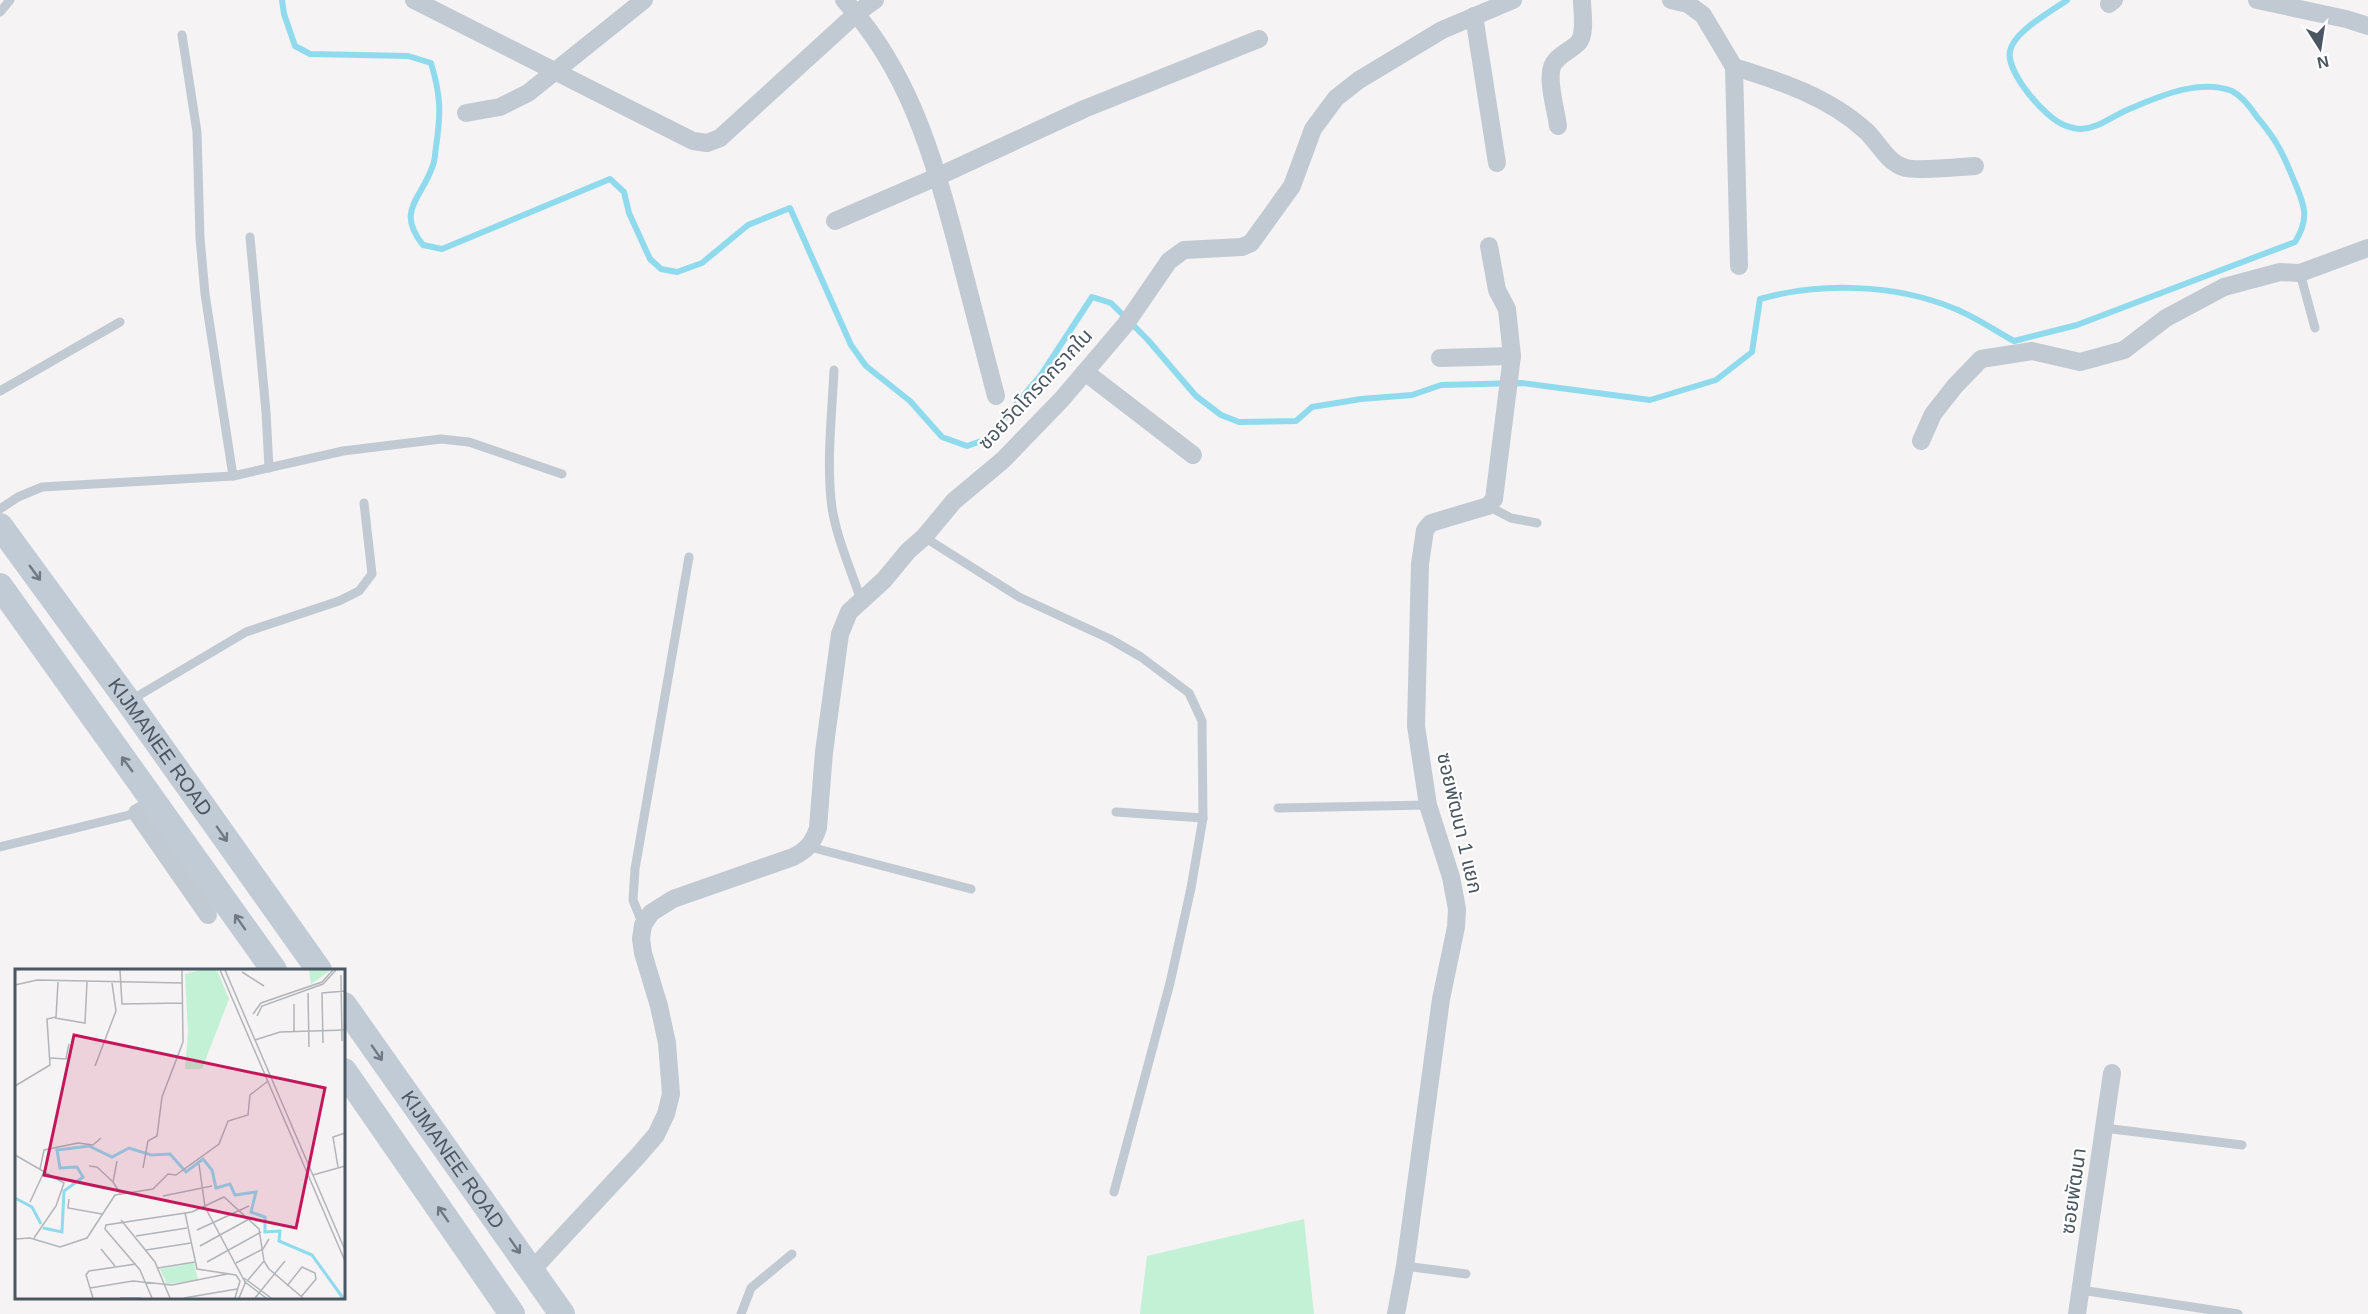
<svg xmlns="http://www.w3.org/2000/svg" width="2368" height="1314" font-family="Arial,'Noto Sans Thai',sans-serif">
<rect width="100%" height="100%" fill="#f5f3f3"/>
<path fill="#c3f1d5" d="M1304 1219 1314 1314H1140L1147 1256Z"/>
<g fill="none" stroke-linecap="round" stroke-linejoin="round">
<path stroke="#90daee" stroke-width="6" d="M282 0 284 14 295 46 310 54 408 56 431 63C441 96 441 113 436 147 435 153 435 160 433 165 422 199 395 210 423 245L442 249 610 179 624 192 629 213 650 259 661 269 677 272 702 263 748 225 790 208 851 345 866 366 910 401 942 437 967 446 987 439 1041 375 1092 297 1111 303 1148 340 1196 396 1221 415 1239 422 1296 421 1312 407 1361 399 1412 395 1441 385 1522 383 1650 400 1716 380 1752 352 1760 299C1820 282 1895 284 1953 308 1974 316 1994 330 2014 341L2077 325 2295 242C2313 214 2301 199 2290 171 2280 147 2273 136 2257 117 2251 108 2242 96 2232 91 2199 78 2158 97 2127 110 2111 117 2099 128 2081 129 2077 129 2068 127 2064 125 2044 117 2006 72 2010 51 2014 31 2051 12 2067 0"/>
<g stroke="#c1cad2" stroke-width="9">
<path d="M0 12 10 0"/>
<path d="M182 35 197 132 200 238 205 294 233 476"/>
<path d="M250 237 266 412 269 468"/>
<path d="M2300 273 2315 328"/>
<path d="M834 370C832 415 826 463 832 508 837 539 851 570 861 600"/>
<path d="M0 391 120 322"/>
<path d="M1488 506 1511 518 1537 523"/>
<path d="M0 509 18 497 42 487 233 476 343 451 441 439 469 442 562 474"/>
<path d="M924 537 1019 597 1110 639 1141 657 1189 693 1202 721 1203 818 1191 888 1170 983 1114 1192"/>
<path d="M131 700 246 632 339 601 359 591 372 574 364 503"/>
<path d="M1278 808 1428 805"/>
<path d="M1116 812 1203 818"/>
<path d="M0 847 137 813"/>
<path d="M810 847 971 889"/>
<path d="M643 925 633 900 635 869 689 557"/>
<path d="M2104 1128 2242 1145"/>
<path d="M1405 1266 1466 1274"/>
<path d="M2081 1290 2238 1314"/>
<path d="M741 1314 751 1288 792 1254"/>
</g>
<g stroke="#c1cad2" stroke-width="18">
<path d="M414 0 693 141 707 143 720 138 857 13 875 0"/>
<path d="M844 0C909 70 933 156 957 246 970 296 983 346 996 396"/>
<path d="M1671 0 1688 4 1703 15 1734 67 1739 266"/>
<path d="M2257 0 2346 19 2368 26"/>
<path d="M2109 4 2114 0"/>
<path d="M1474 16 1497 163"/>
<path d="M1734 67C1780 81 1829 97 1866 131 1879 143 1887 163 1906 168 1916 171 1961 167 1975 166"/>
<path d="M466 113 500 107 528 93 644 0"/>
<path d="M1558 126C1556 110 1547 81 1552 67 1556 55 1571 51 1579 42 1586 32 1582 12 1582 0"/>
<path d="M835 221 939 176 1084 109 1259 39"/>
<path d="M1440 358 1512 356"/>
<path d="M1085 372 1193 455"/>
<path d="M1921 441 1933 414 1955 386 1981 359 2032 351 2080 362 2124 350 2166 318 2224 287 2280 272 2300 273 2368 248"/>
<path d="M156 803 137 813 208 915"/>
<path d="M532 1270 637 1157 656 1135 666 1114 671 1094 667 1043 659 1006 643 953 641 939 643 925 651 913 673 899 793 857C807 850 813 843 818 828L824 752 840 634 849 612 884 580 908 551 924 537 954 501 1003 460 1062 399 1125 325 1169 261 1184 250 1242 247 1251 243 1292 186 1313 129 1336 98 1359 80 1442 30 1513 0"/>
<path d="M1396 1314 1405 1266 1441 999 1456 927 1457 909 1451 877 1428 805 1416 726 1420 564 1425 530 1431 523 1488 506 1494 499 1512 356 1507 309 1497 290 1489 246"/>
<path d="M2077 1314 2112 1073"/>
</g>
<g stroke="#c1cbd6" stroke-width="26">
<path id="s1" d="M0 526 128 701 319 970"/>
<path d="M0 586 274 970"/>
<path id="s2" d="M344 1005 562 1314"/>
<path d="M344 1071 512 1314"/>
</g>
</g>
<defs><path id="oneway-shaft" d="M-6 0H5M1.5-3L5.5 0L1.5 3" fill="none" stroke-width="1.6" stroke-linecap="round" stroke-linejoin="round" transform="scale(1.5)"/></defs>
<g stroke="#6e7984">
<use href="#oneway-shaft" transform="translate(35 573) rotate(54)"/>
<use href="#oneway-shaft" transform="translate(127 764) rotate(-126)"/>
<use href="#oneway-shaft" transform="translate(222 834) rotate(55)"/>
<use href="#oneway-shaft" transform="translate(240 922) rotate(-125)"/>
<use href="#oneway-shaft" transform="translate(377 1053) rotate(55)"/>
<use href="#oneway-shaft" transform="translate(443 1214) rotate(-125)"/>
<use href="#oneway-shaft" transform="translate(515 1246) rotate(55)"/>
</g>
<g text-anchor="middle" stroke-width="4.5" stroke-linejoin="round" paint-order="stroke">
<g font-size="20" fill="#4a5661" stroke="#fff">
<text transform="translate(1035 389) rotate(-47)" y="7">ซอยวัดโกรดกรากใน</text>
<text dy="7" stroke="none"><textPath href="#s1" startOffset="273">KIJMANEE ROAD</textPath></text>
<text transform="translate(1460 823) rotate(77)" y="7">ซอยพัฒนา 1 แยก</text>
<text dy="7" stroke="none"><textPath href="#s2" startOffset="189">KIJMANEE ROAD</textPath></text>
<text transform="translate(2073 1191) rotate(-82)" y="7">ซอยพัฒนา</text>
</g>
</g>
<g transform="translate(15 969)">
<rect width="330" height="330" fill="#f5f3f3"/>
<path d="M186 1H202L214 30 187 100H170L173 63 170 5ZM294 1H316L296 15ZM179 294 183 311 152 315 145 300Z" fill="#c3f1d5"/>
<path fill="none" stroke="#90daee" stroke-width="3" d="M0 229 17 238 26 255M28 259 47 263 49 222 68 208 62 198 45 199 42 181 74 177 97 188 114 179 136 186 155 185 171 203 188 190 197 201 201 219 215 215 220 226 241 223 236 243 250 248V263L265 262 264 272 297 286 328 329"/>
<path fill="none" stroke="#b1b4b9" stroke-width="1.5" d="M105 1 107 35 167 34M205 1 330 292M210 1 330 281M227 3 249 17M326 6 327 72M0 16 22 11 167 14M293 24 294 78M279 35V63M238 45 246 34 307 13 318 1M242 47 247 37 308 15 321 1M40 49 70 54 72 13M240 71 265 63 330 61M308 74 307 24 330 22M35 89 51 90 54 75M80 97 101 42 97 14M0 117 35 96 32 50 41 48 43 13M0 186 49 214 41 237 19 269M102 192 98 213 105 224M184 195 190 238 230 313 251 329M74 197 82 198 98 213M323 198 318 168 330 164M128 199 133 172 142 167 147 128 168 73 167 1M25 200 29 181 63 174 78 176 86 169M298 206 330 197M148 227 197 217M54 230 53 239 87 245M15 233 29 203M170 244 182 300 221 306 225 312 220 329M106 251 140 293 155 329M182 261 234 237M121 267 172 259M0 270 15 269 45 278 72 269 100 226 138 220 153 205 161 206 204 175 213 152 233 146 235 126 253 112M185 277 236 249M86 280 100 297M131 281 176 274M192 293 246 263M221 294 248 280 254 270M143 299 180 293M229 309 256 329M233 311 249 292M272 317 287 298 300 304 301 310 286 328M75 319 118 312 157 316 212 305M78 329 71 306 74 302 121 295M105 329H126M137 329 125 301 90 260 91 256 177 243 209 228 244 260 249 292 254 300 288 329M169 329 222 320M224 329 231 312M240 329 270 292"/>
<path fill="#c2185b" fill-opacity="0.15" stroke="#c2185b" stroke-width="3" d="M59 66 310 119 281 259 29 206Z"/>
<rect width="330" height="330" fill="none" stroke="#4a5661" stroke-width="3"/>
</g>
<g transform="translate(2320 48) rotate(168)" stroke="#ffffff" stroke-width="4.5" paint-order="stroke">
<path d="M0-4.5L10 22L0 15L-10 22Z" fill="#4a5661"/>
<text y="-9" font-size="16" font-weight="bold" text-anchor="middle" fill="#4a5661">N</text>
</g>
</svg>
